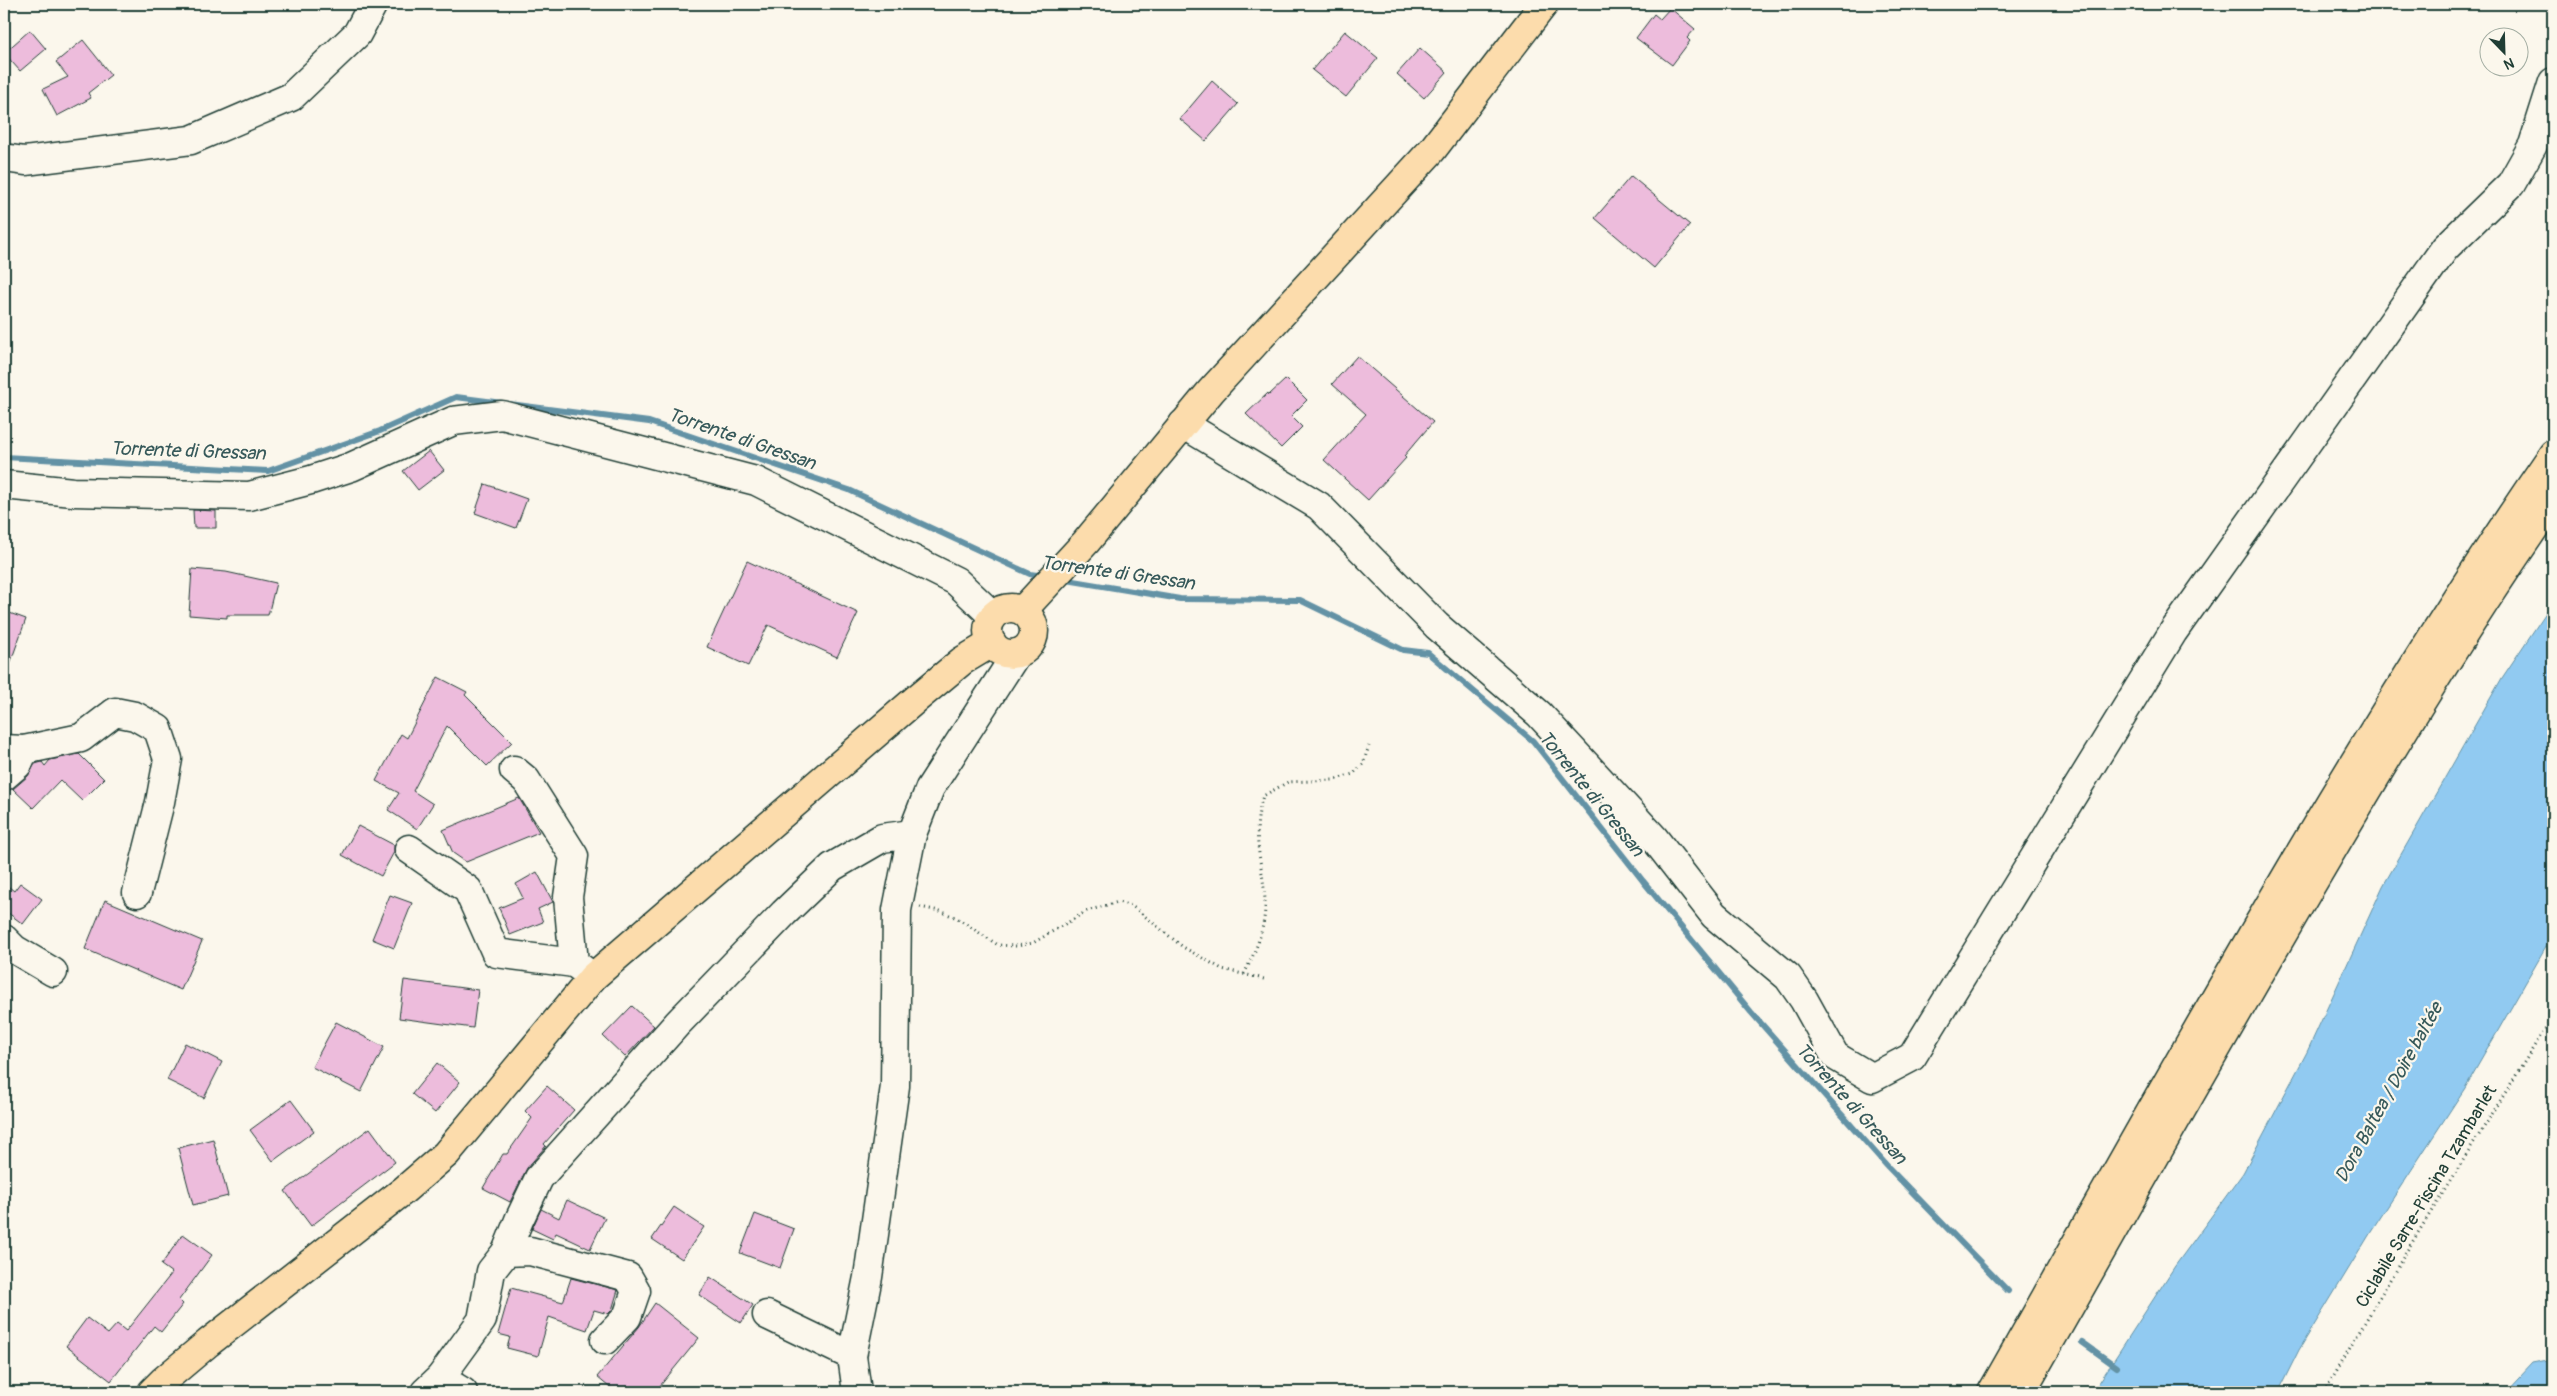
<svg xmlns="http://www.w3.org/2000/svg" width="2557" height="1396" font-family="Pangolin,sans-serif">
<rect width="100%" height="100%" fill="#fbf7ec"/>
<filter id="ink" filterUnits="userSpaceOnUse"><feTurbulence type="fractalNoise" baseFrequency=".02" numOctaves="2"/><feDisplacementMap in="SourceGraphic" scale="10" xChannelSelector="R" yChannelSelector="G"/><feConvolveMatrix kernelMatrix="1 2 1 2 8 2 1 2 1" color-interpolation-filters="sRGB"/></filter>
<g filter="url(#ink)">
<g fill="#91caf1" stroke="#6392a5">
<path d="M2553 602V935L2465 1088 2371 1232 2299 1350 2278 1392H2093L2175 1266 2243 1173 2307 1052 2383 886 2502 678Z"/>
<path d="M2553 1359V1392H2505L2532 1363Z"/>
</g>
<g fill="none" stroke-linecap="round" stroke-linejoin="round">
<g stroke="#6392a5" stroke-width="6">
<path d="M4 457 268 471 380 431 456 397 649 422 849 490 1030 574 1044 576"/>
<path d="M1061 579 1180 599 1300 600 1403 650 1428 653 1533 741 1643 881 1751 1012 1888 1167 2008 1291"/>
<path d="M2082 1342 2117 1367"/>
</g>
</g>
<g fill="#edbcdc" stroke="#1f3d34">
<path d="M1670 8 1695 29 1687 38 1690 41 1672 65 1636 38 1654 14 1660 19Z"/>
<path d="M30 30 46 49 20 71 4 53Z"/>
<path d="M1345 31 1378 58 1346 97 1312 70Z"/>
<path d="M83 40 111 75 88 93 91 98 57 116 43 89 68 77 56 62Z"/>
<path d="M1420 48 1447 72 1424 98 1397 74Z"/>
<path d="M1212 81 1238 104 1206 141 1180 119Z"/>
<path d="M1631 176 1690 225 1654 268 1595 218Z"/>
<path d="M1357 356 1433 422 1404 456 1406 458 1368 500 1324 460 1366 414 1332 384Z"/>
<path d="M1286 379 1307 400 1291 416 1302 427 1281 448 1246 414 1268 393 1269 395Z"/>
<path d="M429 451 444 470 418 490 403 471Z"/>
<path d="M485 484 527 499 516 528 475 513Z"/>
<path d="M193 510 216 511V528H194Z"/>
<path d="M747 561 858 613 837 657 768 625 748 666 707 647Z"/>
<path d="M192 569 226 572 276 583 268 615H227V618L189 615Z"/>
<path d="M4 611 26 619 6 675H4Z"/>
<path d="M438 677 467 692 465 695 512 742 487 766 447 726 413 791 433 804 417 829 388 810 399 793 376 781 401 734 407 738Z"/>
<path d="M79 754 104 779 82 801 60 780 33 808 13 789 28 776 35 764 42 762 45 766 50 760Z"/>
<path d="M519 798 539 832 466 862 453 853 443 830Z"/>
<path d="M358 826 394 845V852L381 876 342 855Z"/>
<path d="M537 872 553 902 538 909 543 922 510 935 499 908 523 898 516 884Z"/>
<path d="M4 883 14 891 20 883 42 899 23 924 4 910Z"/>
<path d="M390 895 412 903 394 948 372 939Z"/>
<path d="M105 900 202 941 181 990 85 949Z"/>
<path d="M404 980 478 990 473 1028 399 1018Z"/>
<path d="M632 1006 654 1026 625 1057 603 1036Z"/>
<path d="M336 1022 384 1047 361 1092 312 1067Z"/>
<path d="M185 1043 222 1062 204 1098 167 1080Z"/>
<path d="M437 1063 460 1082 435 1113 412 1094Z"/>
<path d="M547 1086 574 1110 544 1144 546 1146 527 1168 510 1202 483 1188 503 1154H507L532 1118 525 1111Z"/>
<path d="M291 1100 314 1131 273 1161 250 1130Z"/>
<path d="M370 1128 395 1162 311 1226 285 1191Z"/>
<path d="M213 1139 228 1196 193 1205 178 1148Z"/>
<path d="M567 1200 605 1218 590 1249 556 1233 553 1239 532 1229 541 1209 559 1218Z"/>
<path d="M674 1207 704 1227 682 1259 652 1239Z"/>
<path d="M755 1214 794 1229 780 1268 740 1253Z"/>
<path d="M183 1234 212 1255 179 1300 183 1304 161 1332 154 1326 111 1381 66 1346 87 1318 108 1334 117 1324 126 1331 172 1273 161 1265Z"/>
<path d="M710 1277 753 1305 741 1323 699 1295Z"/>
<path d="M571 1278 618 1290 612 1310 608 1314 594 1310 587 1330 549 1317 538 1356 507 1348 510 1337 498 1334 511 1288 563 1302Z"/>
<path d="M655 1303 699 1338 655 1392H615L597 1377 639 1327Z"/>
</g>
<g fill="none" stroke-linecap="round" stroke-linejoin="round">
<g stroke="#1f3d34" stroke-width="31">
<g id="minor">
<path d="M4 158 25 161 191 140 291 97 357 34 373 4"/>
<path d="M1183 424 1319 506 1437 626 1539 714 1654 838 1714 915 1788 977 1804 1000 1835 1056 1872 1078 1912 1057 2173 632 2445 248 2511 184 2533 145 2553 82"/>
<path d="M4 485 73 492 249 496 311 480 351 467 453 421 502 415 756 481 956 581 993 616"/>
<path d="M4 749 24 750 81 738 115 712 135 716 158 729 168 759 160 802 137 893"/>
<path d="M514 770 526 780 574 856 568 897 574 963 593 977"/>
<path d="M4 776 18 764 24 750"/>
<path d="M409 849 468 890 496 953 574 963"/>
<path d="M4 939 14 949 53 972"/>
<path d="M506 1252 519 1220 539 1178 677 1024 784 913 832 867 882 838 912 834"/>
<path d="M767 1315 852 1356"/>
<path d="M440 1378 463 1392"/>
<path d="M425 1392 440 1378 482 1320 491 1271 506 1252 530 1251 628 1277 636 1291 627 1317 605 1340"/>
<path d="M857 1392 852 1356 868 1277 895 1086 897 910 912 834 930 788 1017 653"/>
</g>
</g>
<g stroke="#1f3d34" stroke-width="31">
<g id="major">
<circle cx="1011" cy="631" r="23"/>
<path d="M1023 610 1086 542 1211 391 1432 150 1544 4"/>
<path d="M152 1392 164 1380 208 1343 403 1191 446 1154 593 977 915 700 962 661 992 643"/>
</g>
</g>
<g stroke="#1f3d34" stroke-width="31">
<g id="highway">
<path d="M1992 1392C2172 1076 2346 754 2553 454"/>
<path d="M2021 1392C2121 1217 2219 1041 2322 867 2395 743 2470 619 2553 501"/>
</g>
</g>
<g stroke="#1f3d34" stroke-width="3" stroke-dasharray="1 4" stroke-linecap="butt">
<path d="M920 907 940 911 957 918 998 945 1017 946 1033 943 1087 911 1118 902 1132 906 1183 947 1222 969 1264 979"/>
<path d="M1244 974C1256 951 1266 927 1265 900 1263 863 1250 834 1263 796L1288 782 1333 780 1353 774 1363 764 1369 746"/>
<path d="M2324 1392 2408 1249 2553 1016"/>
</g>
<use href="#minor" stroke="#fbf7ec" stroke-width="28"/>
<use href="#major" stroke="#fcdcac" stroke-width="28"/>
<use href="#highway" stroke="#fcdcac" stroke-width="28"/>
</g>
</g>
<g text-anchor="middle" stroke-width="4.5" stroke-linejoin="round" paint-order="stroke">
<g font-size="18" fill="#1f3d34" stroke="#fbf7ec">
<text transform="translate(2426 1196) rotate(-59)" y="6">Ciclabile Sarre-Piscina Tzambarlet</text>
</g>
<g font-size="19" font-style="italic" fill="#36595a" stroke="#fbf7ec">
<text transform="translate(742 438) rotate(19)" y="7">Torrente di Gressan</text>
<text transform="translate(188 450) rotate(2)" y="7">Torrente di Gressan</text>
<text transform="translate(1118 572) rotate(8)" y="7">Torrente di Gressan</text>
<text transform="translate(1592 793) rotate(51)" y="7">Torrente di Gressan</text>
<text transform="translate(2388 1092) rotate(-61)" y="7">Dora Baltea / Doire baltée</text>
<text transform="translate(1852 1103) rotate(48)" y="7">Torrente di Gressan</text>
</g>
</g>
<rect width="2557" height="1396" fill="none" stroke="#fbf7ec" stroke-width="20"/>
<rect x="10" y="10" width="2537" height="1376" fill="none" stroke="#1f3d34" stroke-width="2" filter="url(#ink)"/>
<g transform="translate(2504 52) rotate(157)"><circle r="24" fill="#fbf7ec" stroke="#a3ada2"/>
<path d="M0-4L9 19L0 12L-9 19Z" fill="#1f3d34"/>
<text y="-8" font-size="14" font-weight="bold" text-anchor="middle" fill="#1f3d34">N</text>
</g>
</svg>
